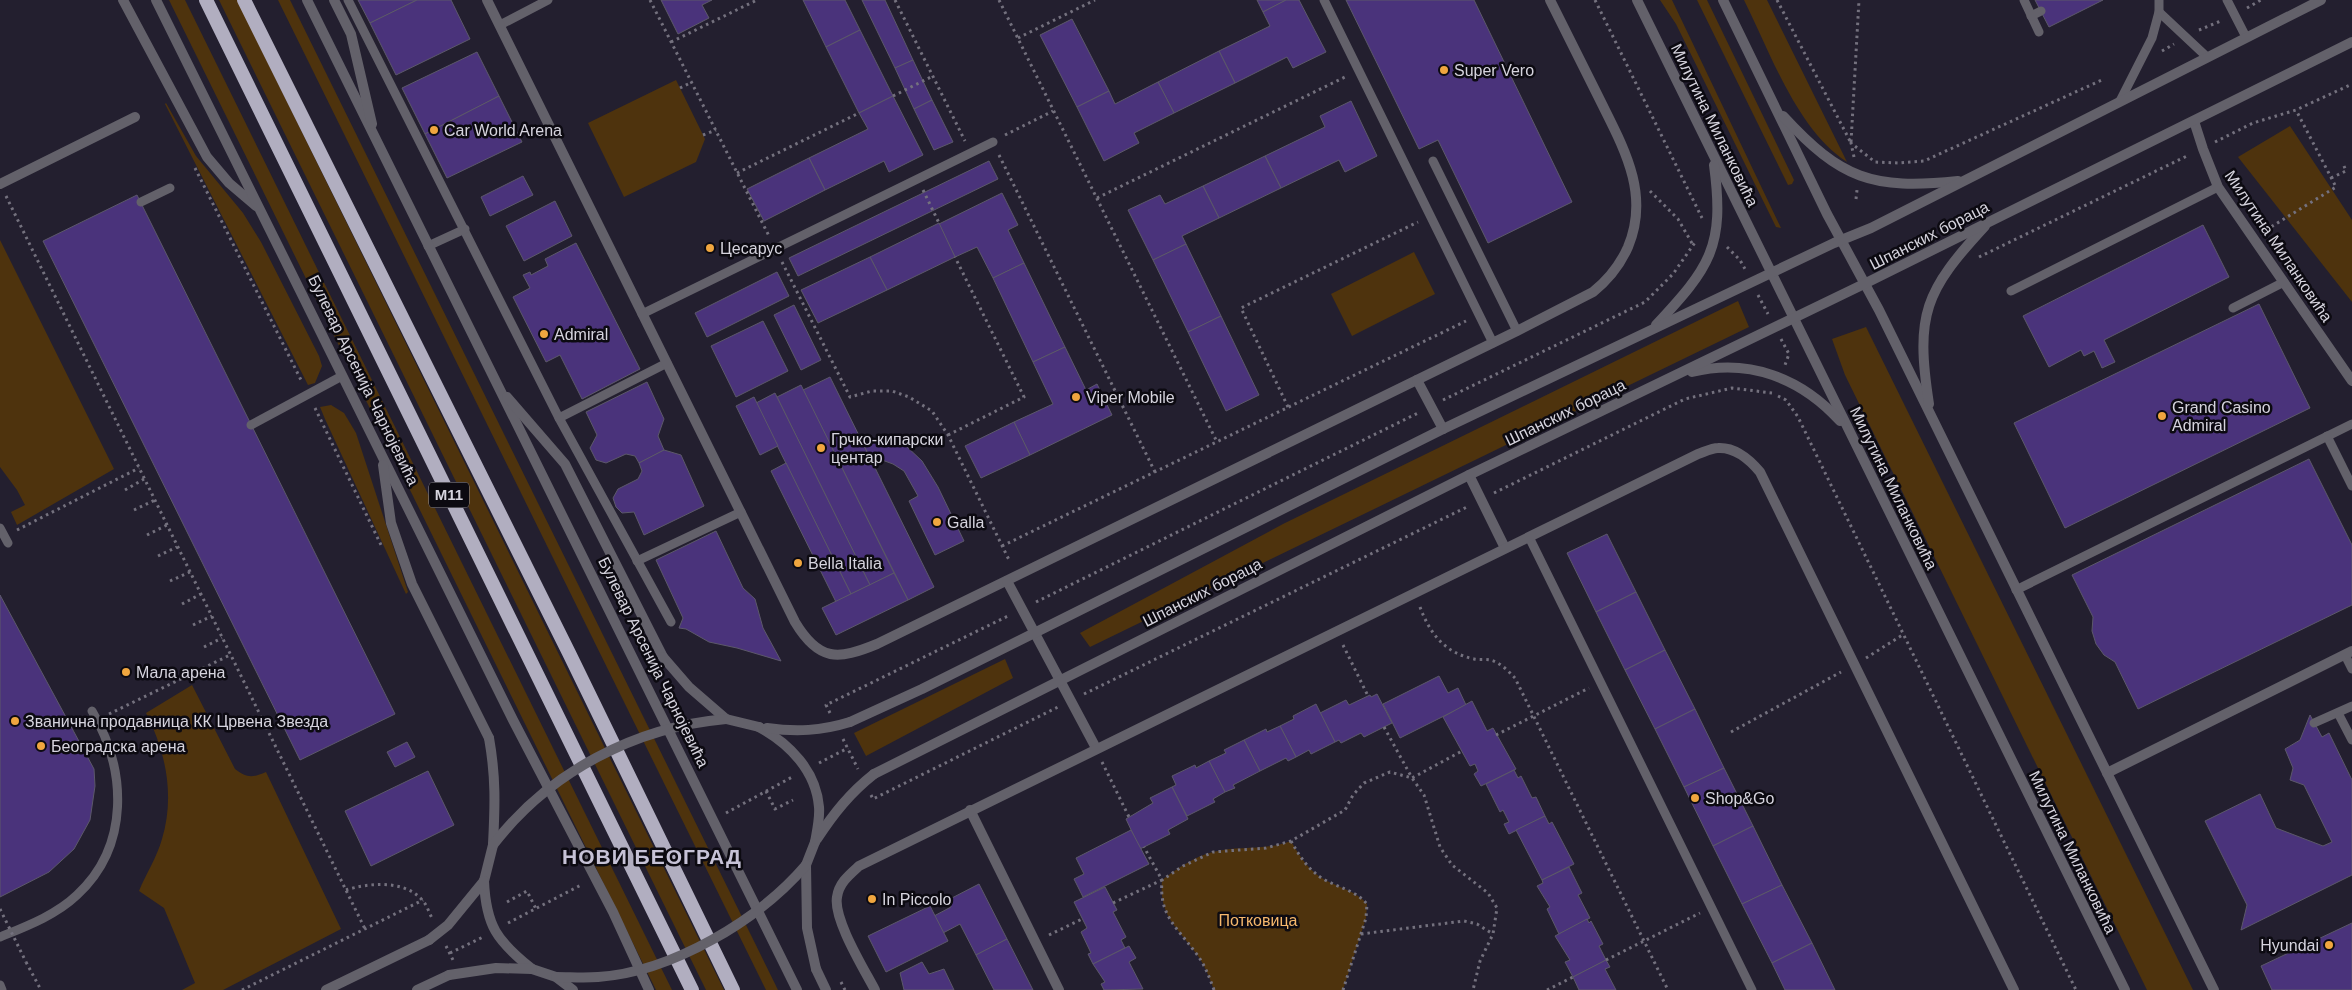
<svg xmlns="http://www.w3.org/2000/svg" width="2352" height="990" font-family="Helvetica,sans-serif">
<rect width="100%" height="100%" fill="#231f2f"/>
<g fill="#4e330d">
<path d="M169 0H185L672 990H656Z"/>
<path d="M219 0H237L724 990H706Z"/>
<path d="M278 0H290L778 990H766Z"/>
<path d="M1660 0H1672L1781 228 1776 227 1676 24Z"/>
<path d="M1697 0H1707L1794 180 1792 184 1788 185Z"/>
<path d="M1744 0H1767L1847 162C1797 130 1770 52 1744 0Z"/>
<path d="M676 80 705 139 696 162 624 197 588 123Z"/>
<path d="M166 103 196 156 243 213 261 242 319 356 322 366 315 383 308 385 165 104Z"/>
<path d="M2290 126 2352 220V302L2238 157Z"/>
<path d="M0 240 114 469 17 525 11 512 25 505 17 490 0 467Z"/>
<path d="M1414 252 1435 294 1352 336 1331 294Z"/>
<path d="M1738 301 1749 327 1090 647 1080 633 1283 524Z"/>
<path d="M1866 327 2193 990H2147L1845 375 1832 339Z"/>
<path d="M331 405 344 413 356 433 408 592 406 594 325 419 320 407Z"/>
<path d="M1005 659 1013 678 866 756 854 733Z"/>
<path d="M192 685 235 769C247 778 252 778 266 772L341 929 223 990H182L195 983 164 908 139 891C146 874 157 857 162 839 175 796 166 752 146 713Z"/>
<path d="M1291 841C1300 857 1309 871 1325 880 1340 888 1356 891 1367 904L1366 918 1343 990H1214C1209 976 1204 963 1195 952 1175 925 1159 915 1162 880 1177 869 1195 856 1213 852 1239 845 1266 851 1291 841Z"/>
</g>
<g fill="#4a337b" stroke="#5c586a">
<path d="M358 0H417L370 23Z"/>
<path d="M417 0H451L470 39 396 75 370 23Z"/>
<path d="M661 0H712L702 5 709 18 678 34Z"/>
<path d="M803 0H845L860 30 826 47Z"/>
<path d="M862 0H885L913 60 895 68Z"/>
<path d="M1257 0H1286L1263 12Z"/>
<path d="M1286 0H1299L1326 52 1293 68 1287 57 1235 83 1219 51 1270 26 1263 12Z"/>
<path d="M1346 0H1474L1572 202 1488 243 1438 140 1419 149Z"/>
<path d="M2035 0H2103L2049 27Z"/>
<path d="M1072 19 1109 91 1077 107 1040 35Z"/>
<path d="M860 30 893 96 859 113 826 47Z"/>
<path d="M1219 51 1235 83 1174 113 1158 82Z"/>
<path d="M477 52 499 96 425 134 402 88Z"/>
<path d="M913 60 932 100 914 109 895 68Z"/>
<path d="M1158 82 1174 113 1134 133 1139 143 1104 161 1077 107 1109 91 1115 104Z"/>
<path d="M499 96 522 142 447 178 425 134Z"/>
<path d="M893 96 923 155 889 172 884 161 825 190 809 158 868 129 859 113Z"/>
<path d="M932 100 953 142 934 150 914 109Z"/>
<path d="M1351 101 1377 156 1345 172 1339 160 1281 188 1265 156 1325 127 1320 116Z"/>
<path d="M1265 156 1281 188 1219 218 1203 186Z"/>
<path d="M809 158 825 190 764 221 747 189Z"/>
<path d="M989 161 998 179 798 276 789 258Z"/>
<path d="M523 176 533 195 490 216 481 197Z"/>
<path d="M1203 186 1219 218 1182 236 1186 244 1153 260 1128 210 1160 195 1165 204Z"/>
<path d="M1002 193 1018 225 1008 230 1024 263 993 278 977 247 955 257 939 224Z"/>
<path d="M137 195 395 714 300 760 43 241Z"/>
<path d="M555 201 572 236 524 261 506 226Z"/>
<path d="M939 223 955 257 887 290 870 257Z"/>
<path d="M2203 225 2229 277 2104 340 2115 362 2102 368 2094 351 2084 356 2081 350 2049 367 2023 316Z"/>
<path d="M576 243 640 369 582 399 560 355 546 362 513 297 530 288 523 275 530 272 531 275 548 266 545 259Z"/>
<path d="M1186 244 1221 316 1188 332 1153 260Z"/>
<path d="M870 257 887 290 818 323 801 290Z"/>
<path d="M1024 263 1065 347 1033 362 993 278Z"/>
<path d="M777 272 789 296 707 337 695 313Z"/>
<path d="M2259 304 2310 408 2065 528 2014 423Z"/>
<path d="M794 305 821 360 801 370 774 315Z"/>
<path d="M1221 316 1259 395 1226 411 1188 332Z"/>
<path d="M763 321 788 371 736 397 711 346Z"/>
<path d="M1065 347 1086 390 1097 384 1112 415 1030 455 1014 422 1053 404 1033 362Z"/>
<path d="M830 377 934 587 908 600 803 390Z"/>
<path d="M647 382 664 419 658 436 664 450 639 463 635 456 626 454 606 463 596 460 590 448 597 435 586 412Z"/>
<path d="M801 385 894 573 870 585 777 397Z"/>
<path d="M775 393 870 585 851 594 756 403Z"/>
<path d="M754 397 778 446 760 455 736 406Z"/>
<path d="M1014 422 1030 455 981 478 965 446Z"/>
<path d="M885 437 905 445 922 461 938 487 964 541 935 555 909 501 918 496 904 471 893 464 882 460 872 461 861 440Z"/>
<path d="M664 450 681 455 704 506 644 535 634 512 622 513 616 507 613 498 618 489 638 479 642 471 639 463Z"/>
<path d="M2309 459 2352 545V605L2138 709 2115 662 2104 655 2096 644 2092 631 2093 617 2072 575Z"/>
<path d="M786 463 851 594 836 602 771 471Z"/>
<path d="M716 531 743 588 755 599 763 628 781 661 737 648 709 642 686 629 679 628 683 618 656 560Z"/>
<path d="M1607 534 1636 592 1596 612 1567 553Z"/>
<path d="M894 573 908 600 836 635 822 608Z"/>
<path d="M1636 592 1665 650 1625 670 1596 612Z"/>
<path d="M0 595 94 769 95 786 90 820 74 849 49 872 0 897Z"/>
<path d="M1665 650 1695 709 1655 729 1625 670Z"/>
<path d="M1439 676 1448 693 1458 688 1466 705 1400 738 1383 704Z"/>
<path d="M1377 694 1392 723 1364 737 1361 733 1341 743 1339 740 1335 742 1320 713 1346 700 1349 705 1370 695 1371 697Z"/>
<path d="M1472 701 1487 731 1493 728 1516 769 1481 786 1474 774 1478 771 1475 764 1470 766 1443 717Z"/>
<path d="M1316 704 1335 742 1311 754 1309 750 1296 757 1280 726 1294 719 1293 716Z"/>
<path d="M1695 709 1724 768 1684 787 1655 729Z"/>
<path d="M2310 715 2322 737 2329 733 2352 780V875L2241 930 2247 905 2205 821 2260 794 2276 828 2323 846 2332 842 2304 785 2290 780 2293 768 2285 749 2300 740Z"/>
<path d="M1280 726 1296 757 1288 761 1286 758 1260 771 1244 740 1266 729 1267 732Z"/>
<path d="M1244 740 1260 771 1233 785 1235 788 1225 792 1209 761 1226 753 1224 750Z"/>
<path d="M407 742 415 757 395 767 387 752Z"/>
<path d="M1209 761 1225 792 1213 799 1215 802 1187 816 1172 787 1176 785 1172 776 1195 765 1196 768Z"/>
<path d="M1724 768 1753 826 1713 846 1684 787Z"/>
<path d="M1514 770 1518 778 1521 776 1532 798 1536 797 1545 816 1509 834 1504 824 1509 822 1503 810 1500 812 1486 784Z"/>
<path d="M428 771 454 825 371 866 345 811Z"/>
<path d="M1172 787 1188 819 1168 830 1170 834 1140 849 1126 819 1153 803 1150 798Z"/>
<path d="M1545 816 1549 824 1552 822 1574 864 1542 880 1516 830Z"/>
<path d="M1753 826 1782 885 1742 904 1713 846Z"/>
<path d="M1131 830 1149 864 1083 897 1074 879 1084 874 1076 858Z"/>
<path d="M1569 867 1582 893 1578 895 1590 918 1559 934 1547 909 1550 907 1537 886 1543 883 1542 880Z"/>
<path d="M979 884 1007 939 976 955 960 924 943 933 934 916 951 907 948 900Z"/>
<path d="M1782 885 1812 943 1772 963 1742 904Z"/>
<path d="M1105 887 1117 910 1113 912 1126 937 1121 940 1125 948 1093 964 1088 954 1091 953 1081 932 1087 928 1074 902Z"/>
<path d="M930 906 948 941 886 972 868 936Z"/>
<path d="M1587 919 1589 923 1591 921 1603 944 1599 946 1606 960 1573 977 1565 962 1570 960 1555 936Z"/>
<path d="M2352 923V990H2272L2261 966Z"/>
<path d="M1007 939 1033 990H994L976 955Z"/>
<path d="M1812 943 1835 990H1785L1772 963Z"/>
<path d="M1129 946 1136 958 1129 962 1143 989 1104 990 1101 984 1105 982 1093 964Z"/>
<path d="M1606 960 1610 967 1605 969 1616 990H1579L1573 977Z"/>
<path d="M922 962 929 974 944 969 954 990H904L900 973Z"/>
</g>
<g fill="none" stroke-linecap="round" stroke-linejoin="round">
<g stroke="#74717e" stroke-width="3" stroke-dasharray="2.5 4" stroke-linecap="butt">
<path d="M650 0 769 236"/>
<path d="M895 0 965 141"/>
<path d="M999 0 1217 442"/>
<path d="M1595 0 1702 218"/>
<path d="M1777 0 1851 143"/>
<path d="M2247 8 2261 0"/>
<path d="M2199 30 2223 20"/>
<path d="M1018 38 1095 0"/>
<path d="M671 42 757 0"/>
<path d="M2162 51 2174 44"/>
<path d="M680 88 692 82"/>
<path d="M893 96 933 76"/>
<path d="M703 135 716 130"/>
<path d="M1005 135 1053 111"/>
<path d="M1851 142 1859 0"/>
<path d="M2215 142 2253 123 2296 110 2352 84"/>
<path d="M999 155 1155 472"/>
<path d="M1854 157 1851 143 1875 162 1898 163 1924 161 2104 79"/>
<path d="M195 168 302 382"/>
<path d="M737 173 859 113"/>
<path d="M2331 178 2346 171 2344 166"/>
<path d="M923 190 939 223"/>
<path d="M1650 191 1678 219 1693 245"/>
<path d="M6 196 365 929"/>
<path d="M1097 198 1345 77"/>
<path d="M1856 199 1857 190"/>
<path d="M2266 230 2336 187 2296 110"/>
<path d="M1727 247 1740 260 1745 269"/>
<path d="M1979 257 2189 155"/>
<path d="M782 262 850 397 872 391H892L909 397 932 411 948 435 1010 562"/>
<path d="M1758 295 1768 314"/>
<path d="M1781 339 1789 354 1785 365"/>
<path d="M1778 396 1786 400 1798 417 2076 990"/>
<path d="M1443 400 1645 302 1673 274 1696 241"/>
<path d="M1288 407 1241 308 1418 222"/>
<path d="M315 408 381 545"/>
<path d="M948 435 1024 397 955 257"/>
<path d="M125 490 144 479"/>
<path d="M1494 493 1685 399 1732 388 1772 393"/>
<path d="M134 510 155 500"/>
<path d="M17 530 139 468"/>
<path d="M147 535 167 525"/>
<path d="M1002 546 1466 321"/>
<path d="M158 556 177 547"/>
<path d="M170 581 190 572"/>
<path d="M1036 602 1418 413"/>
<path d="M182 604 201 594"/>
<path d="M1420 607C1430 634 1445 653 1474 659 1479 660 1485 659 1490 660 1500 662 1508 671 1515 678L1668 990"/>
<path d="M193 625 212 616"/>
<path d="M1343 645 1368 696"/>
<path d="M204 647 222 638"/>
<path d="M1866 658 1904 634"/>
<path d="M1084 694 1469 506"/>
<path d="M830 713 826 705 1010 615"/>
<path d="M109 714 230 655"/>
<path d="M1384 727 1412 778 1462 751"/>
<path d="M1731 732 1841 672"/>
<path d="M1496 735 1589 688"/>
<path d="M843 739 858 769"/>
<path d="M1102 762 1129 817"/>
<path d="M819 763 848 748"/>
<path d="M766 791 775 809 793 800"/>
<path d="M871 795 873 799 1058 707"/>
<path d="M726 813 794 776"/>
<path d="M1291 841C1300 857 1309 871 1325 880 1340 888 1356 891 1367 904L1366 918 1343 990"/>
<path d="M346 890C368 883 405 879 423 901 427 905 429 913 432 918"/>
<path d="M507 902 527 891 536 909"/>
<path d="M1113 903 1162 880 1144 847"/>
<path d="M508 923 581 885"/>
<path d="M1361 934 1464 921 1477 924 1493 934"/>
<path d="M1049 935 1082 919"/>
<path d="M446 946 453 960"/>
<path d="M450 953 483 937"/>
<path d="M1606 960 1700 913"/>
<path d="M26 962 41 990"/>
<path d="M841 982 845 990"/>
<path d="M242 990 423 900"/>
<path d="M1214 990C1209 976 1204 963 1195 952 1175 925 1159 915 1162 880L1183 866 1213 852 1266 848 1291 841 1345 810 1353 795 1364 783 1390 772 1412 778 1424 795 1440 847 1452 865 1488 893 1497 908 1493 934 1480 961 1473 990"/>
<path d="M1547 990 1573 977"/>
</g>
<g stroke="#63616a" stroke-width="9">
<path d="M348 0 559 418 671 622"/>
<path d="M1324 0 1493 343"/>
<path d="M2024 0 2039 32"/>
<path d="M2227 0 2246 37"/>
<path d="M2159 12 2207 57"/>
<path d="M2031 16 2041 11"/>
<path d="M500 25 548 0"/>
<path d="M2120 101 2152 38 2159 12V0"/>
<path d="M1433 161 1517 331"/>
<path d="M141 202 170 188"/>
<path d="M428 246 465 229"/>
<path d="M2011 291 2218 187"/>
<path d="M2233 308 2284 282"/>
<path d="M642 314 993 142"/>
<path d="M559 418 667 363"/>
<path d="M251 425 342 376"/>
<path d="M2327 436 2352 486"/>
<path d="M0 528 8 543"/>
<path d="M1529 537 1752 990"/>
<path d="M637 561 741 512"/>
<path d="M2016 590 2352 424"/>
<path d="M2345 655 2352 669"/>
<path d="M2338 713 2352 740"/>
<path d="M2314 723 2352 706"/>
<path d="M0 937C27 926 56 915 77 895 130 846 127 770 92 711"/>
<path d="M0 985 2 990"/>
</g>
<g stroke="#63616a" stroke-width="10">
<path d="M487 0 795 622C819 662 838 660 877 644L1517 331 1593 292C1608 280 1620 265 1628 247 1651 192 1622 145 1598 96 1582 64 1566 32 1550 0"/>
<path d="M2194 121 2203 149 2218 187 2352 381"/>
<path d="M0 184 135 117"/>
<path d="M1417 380 1443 429"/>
<path d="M1469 475 1505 548"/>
<path d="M1007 581 1096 748"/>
<path d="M2107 773 2352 651"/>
<path d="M970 810 1059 990"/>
<path d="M875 990C864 969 833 919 837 897 839 883 849 875 859 866L1698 454C1704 452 1712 448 1718 448 1735 447 1750 460 1760 472L2014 990"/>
</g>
<g stroke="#63616a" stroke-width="10">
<path d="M123 0 207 157 229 183 256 206"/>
<path d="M156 0 513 720 613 912 649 990"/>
<path d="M307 0 797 990"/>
<path d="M334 0 351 34 372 124"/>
<path d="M1637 0 2125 990"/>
<path d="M1723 0 1827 214 1879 310 2214 990"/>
<path d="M1783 116C1841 179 1872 190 1958 181"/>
<path d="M1656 325C1710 267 1725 247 1714 165"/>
<path d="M1692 372C1749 358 1801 378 1840 421"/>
<path d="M507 397 565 464 663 657"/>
<path d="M1929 404C1915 314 1925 291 1985 226"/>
<path d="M383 465 391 523 412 584 489 738"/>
<path d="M726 719 759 727"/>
<path d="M850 722 922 689 1443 429 1834 243 1871 228 2321 0"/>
<path d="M874 774 1469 475 1864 284 2352 42"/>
<path d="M806 865 815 842"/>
<path d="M484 881 493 845"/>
<path d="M532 969 556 977 573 990"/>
<path d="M816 969 826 990"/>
<path d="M326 990 429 940"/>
<path d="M417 990 449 975"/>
</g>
<g stroke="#b1aec0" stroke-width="14">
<path d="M206 0 692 990"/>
<path d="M244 0 569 653 733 990"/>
</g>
<path stroke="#74717e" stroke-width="3" stroke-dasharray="2.5 4" stroke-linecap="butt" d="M0 909 26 962"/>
<g stroke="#63616a" stroke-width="10">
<path d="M663 657 689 687 726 719"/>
<path d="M759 727C790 744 816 771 819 807 820 818 817 831 815 842"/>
<path d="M767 728C796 732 821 731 850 722"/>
<path d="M489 738C496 777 495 806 493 844"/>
<path d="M817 839C834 813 850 793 874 774"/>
<path d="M493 845C549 772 635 727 726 719"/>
<path d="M806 865 807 928 816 969"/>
<path d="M484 881C486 926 497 941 532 969"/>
<path d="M429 940 448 925 484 881"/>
<path d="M449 975 496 968 532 969"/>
<path d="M556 977C570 977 584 978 598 977 672 972 759 920 806 865"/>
</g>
</g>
<g fill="#f0a63f" stroke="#0c0a11" stroke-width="2">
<circle cx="1444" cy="70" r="5"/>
<circle cx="434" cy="130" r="5"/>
<circle cx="710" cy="248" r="5"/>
<circle cx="544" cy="334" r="5"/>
<circle cx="1076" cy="397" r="5"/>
<circle cx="2162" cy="416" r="5"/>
<circle cx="821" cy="448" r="5"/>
<circle cx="937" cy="522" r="5"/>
<circle cx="798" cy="563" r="5"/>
<circle cx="126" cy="672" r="5"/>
<circle cx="15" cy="721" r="5"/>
<circle cx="41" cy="746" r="5"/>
<circle cx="1695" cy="798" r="5"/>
<circle cx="872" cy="899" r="5"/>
<circle cx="2329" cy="945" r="5"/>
</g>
<g text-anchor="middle" stroke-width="5" stroke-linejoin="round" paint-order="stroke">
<rect fill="#0c0a11" stroke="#9997a0" stroke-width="1" x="429" y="482.5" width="40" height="25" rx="4"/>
<g font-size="15" font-weight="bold" fill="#d6d4de">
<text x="449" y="500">M11</text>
</g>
<g font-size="16" fill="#d6d4de" stroke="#0c0a11" text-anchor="start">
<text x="1454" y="76">Super Vero</text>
<text x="444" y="136">Car World Arena</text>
<text x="720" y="254">Цесарус</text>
<text x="554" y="340">Admiral</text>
<text x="1086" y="403">Viper Mobile</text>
<text x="2172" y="413">Grand Casino<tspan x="2172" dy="18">Admiral</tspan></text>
<text x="831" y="445">Грчко-кипарски<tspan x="831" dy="18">центар</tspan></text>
<text x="947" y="528">Galla</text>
<text x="808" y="569">Bella Italia</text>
<text x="136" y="678">Мала арена</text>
<text x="25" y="727">Званична продавница КК Црвена Звезда</text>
<text x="51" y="752">Београдска арена</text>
<text x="1705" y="804">Shop&amp;Go</text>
<text x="882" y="905">In Piccolo</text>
<text x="2319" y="951" text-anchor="end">Hyundai</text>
</g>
<g font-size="16" fill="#d6d4de" stroke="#0c0a11">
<text transform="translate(1715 125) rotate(64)" y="6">Милутина Миланковића</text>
<text transform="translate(1929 235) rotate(-27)" y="6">Шпанских бораца</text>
<text transform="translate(2279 246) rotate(56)" y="6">Милутина Миланковића</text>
<text transform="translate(364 380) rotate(64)" y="6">Булевар Арсенија Чарнојевића</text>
<text transform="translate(1565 412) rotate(-26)" y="6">Шпанских бораца</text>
<text transform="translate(1894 488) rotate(64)" y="6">Милутина Миланковића</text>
<text transform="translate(1202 592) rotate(-27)" y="6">Шпанских бораца</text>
<text transform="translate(654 662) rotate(64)" y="6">Булевар Арсенија Чарнојевића</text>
<text transform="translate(2073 852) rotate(64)" y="6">Милутина Миланковића</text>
</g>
<g font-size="16" fill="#f6b86c" stroke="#0c0a11">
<text x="1258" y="926">Потковица</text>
</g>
<g font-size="21" font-weight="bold" letter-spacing="1" fill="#c6c2d6" stroke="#0c0a11">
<text x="652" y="864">НОВИ БЕОГРАД</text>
</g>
</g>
</svg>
